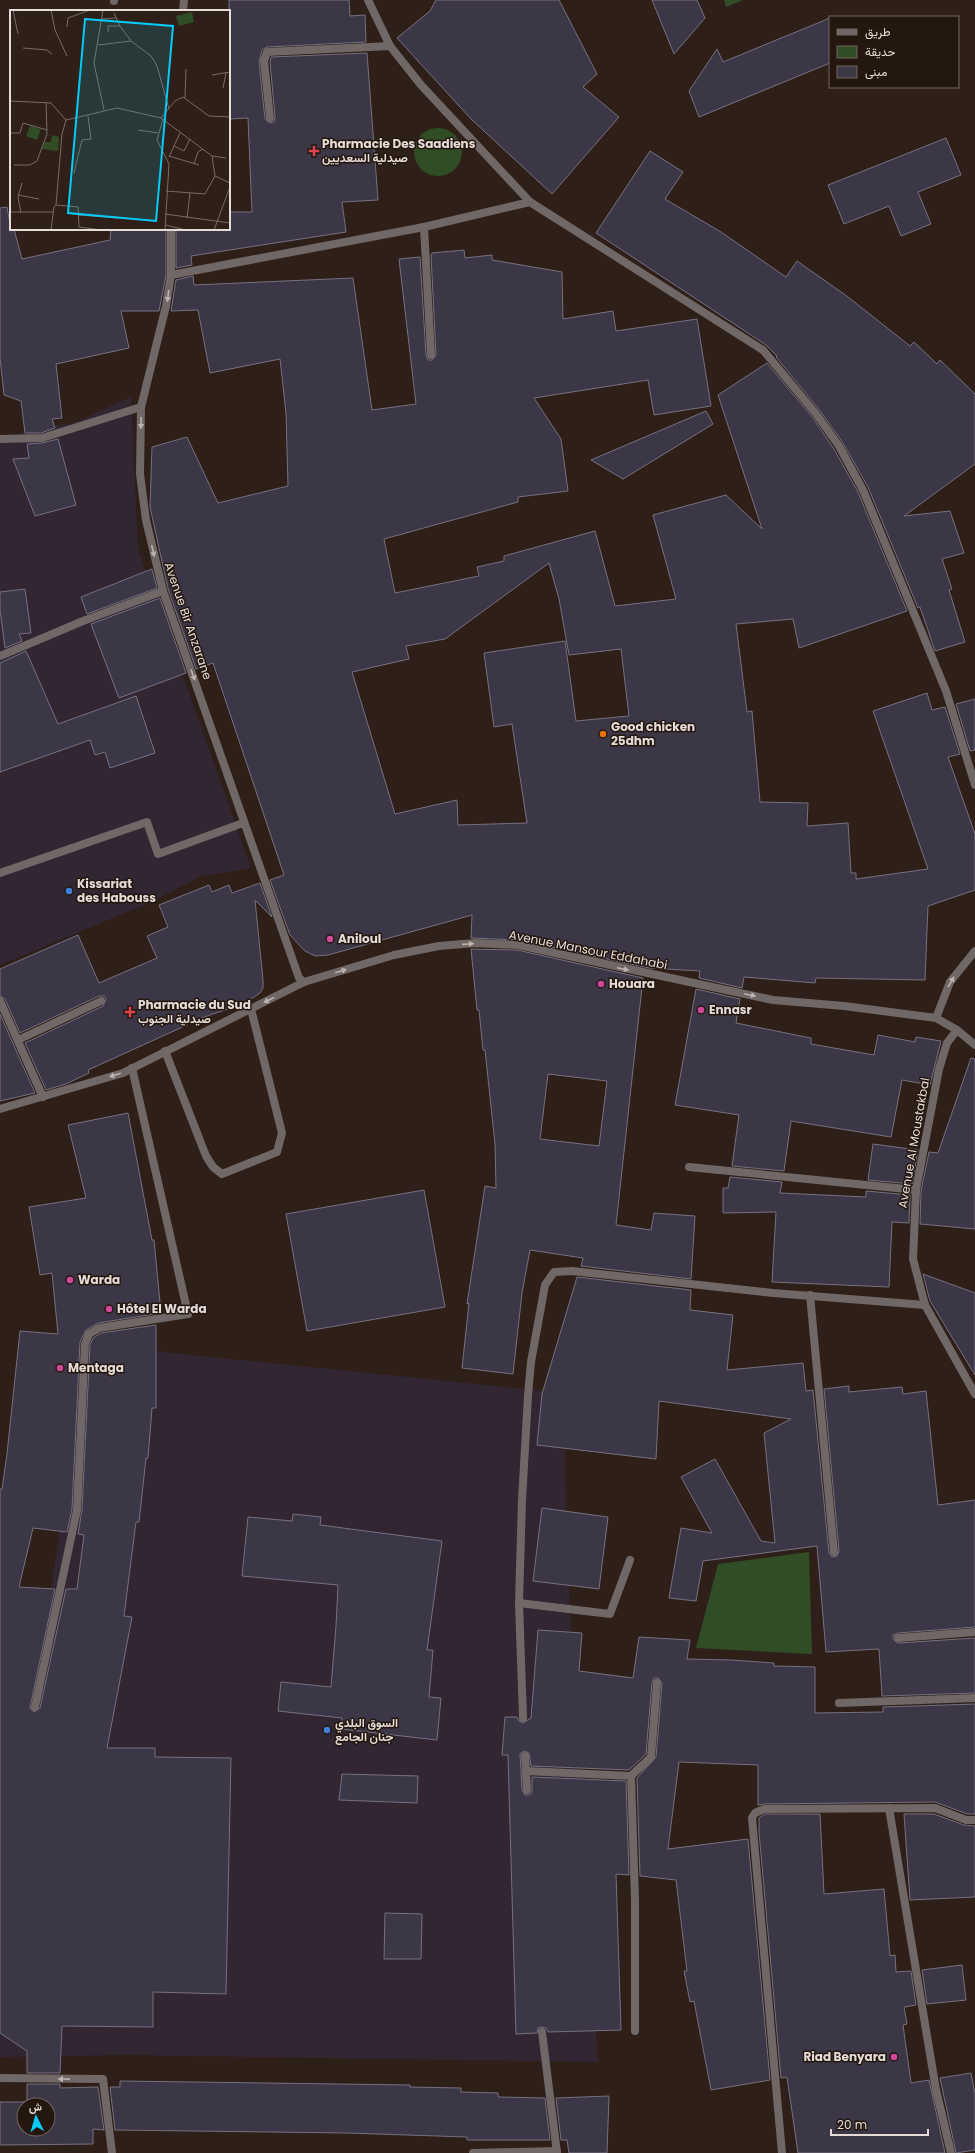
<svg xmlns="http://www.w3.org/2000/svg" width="975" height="2153" font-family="Poppins,Vazirmatn,sans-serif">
<rect width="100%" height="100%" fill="#2e2018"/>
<g fill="#322633">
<path d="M131 397 138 549 251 868 202 876 151 902 0 965V437L76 422Z"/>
<path d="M85 1344 563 1393 571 1644 598 2062 127 2055 0 2057V1709L35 1707Z"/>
</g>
<g fill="#314d26">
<path d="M724 0H743L726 7Z"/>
<circle cx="438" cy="152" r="24"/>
<path d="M809 1552 812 1654 696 1648 718 1564Z"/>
</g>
<g fill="#3c3746" stroke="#767181" fill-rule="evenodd">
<path d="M229 0H349L350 16 365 15 366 42 267 47 262 50 259 62 265 119 270 123 274 122 275 117 270 62 271 57 367 53 378 200 342 202 346 232 191 256 192 265 176 268V229H229V212H252L248 118 229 119Z"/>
<path d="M436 0H559L597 74 583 87 619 117 552 194 471 119 397 38 430 11Z"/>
<path d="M652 0H697L705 18 674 54Z"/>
<path d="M830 18V63L699 117 689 91 717 49 723 62Z"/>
<path d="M946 138 961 175 918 192 931 224 901 236 889 206 844 224 828 185Z"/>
<path d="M650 151 683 172 665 199 721 232 786 277 797 261 848 297 910 346 914 342 937 364 940 360 975 394V464L904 516 950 511 964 553 942 559 952 589 949 590 965 642 935 651 920 607 918 608 868 487 843 443 821 412 776 357 777 356 766 345 596 233Z"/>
<path d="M7 207 11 229H14L22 259 110 240 111 229H166V275L159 311H121L129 348 56 364 62 418 52 419 55 428 41 433H25L21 401 4 395 0 358V208Z"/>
<path d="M464 250 465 258 492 255V260L562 272 563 319 613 311 616 331 697 319 711 406 654 415 648 380 534 398 561 439 568 491 518 497V502L384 539 395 593 479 576 477 567 504 561V556L595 531 615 606 676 599 653 515 726 495 762 529 718 395 767 363 813 418 834 449 858 492 907 611 799 648 793 619 736 624 747 712 752 711 760 802 808 803 807 826 848 823 851 873H856V879L928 869 873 711 927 693 932 710 945 707 960 754 948 757 975 834V890L928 906 925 980 816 978 815 983 744 977 742 988 699 978 700 971 649 968 519 940 471 938 472 915 328 955 315 956 305 951 290 935 270 880 284 875 213 663 196 669 168 589 150 507 152 447 187 437 218 503 288 486 286 413 280 359 210 373 198 310 171 311 176 280 193 276 194 285 353 278 372 410 416 404 399 259 420 257 426 355 428 360H432L436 355 431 255 432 253ZM549 563 559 599 569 655 621 649 629 716 576 721 565 641 484 653 494 727 512 724 527 823 458 825 457 800 395 814 352 672 409 659 406 646 445 639Z"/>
<path d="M706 411 713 424 623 479 591 460Z"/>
<path d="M58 439 76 505 35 516 13 459 29 458 27 444 42 443Z"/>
<path d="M152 569 157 588 87 614 81 597Z"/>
<path d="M25 589 31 633 19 634 22 641 5 648 0 610V592Z"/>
<path d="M160 598 186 673 119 698 91 624Z"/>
<path d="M26 651 58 724 136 696 155 753 110 768 105 752 95 755 90 740 0 772V663Z"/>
<path d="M975 699V750L970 751 956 704Z"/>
<path d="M260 883 272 917 255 900 263 980V988L260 993 245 1003 187 1023V1025L88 1070 89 1073 66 1084 46 1090 25 1043 103 1006 106 999 104 996H99L20 1033 5 999 0 996V969L78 935 99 983 157 958 147 936 168 927 159 905 209 885 212 892 229 885 232 893Z"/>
<path d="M471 949 517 950 643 978 616 1225 651 1230 654 1213 695 1216 691 1279 581 1266 583 1258 530 1250 522 1293 513 1374 462 1368 469 1303 467 1304 485 1186 496 1188 495 1144 485 1050H483L479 1010H477ZM548 1074 607 1081 599 1146 540 1139Z"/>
<path d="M696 989 740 999 736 1023 811 1038V1044L874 1055 878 1035 915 1042 916 1037 941 1041 930 1085 902 1080 891 1137 791 1121 784 1171 732 1166 739 1115 675 1105Z"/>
<path d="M0 1014 35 1093 0 1101Z"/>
<path d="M971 1058 975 1059V1229L920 1224 921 1191 929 1152 938 1153Z"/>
<path d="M128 1113 152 1240H154L161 1313 98 1323 86 1330 80 1342 72 1509 67 1532 33 1528 19 1587 55 1589 30 1708 34 1712 40 1708 66 1589H77L84 1535 78 1534 82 1510 90 1345 93 1338 101 1333 156 1325V1408H152L148 1458H146L139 1522H136L124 1616 132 1617 107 1748H155V1757L231 1758 226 1994 153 1992V2027L62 2026 60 2073H27V2051L0 2033V1489H2L7 1454 20 1331 58 1334 52 1273 40 1275 29 1207 86 1198 68 1125Z"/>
<path d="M873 1144 918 1150 912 1184 868 1180Z"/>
<path d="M730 1177 782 1182 780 1193 866 1197V1191L910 1195 909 1223 892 1222 889 1287 772 1282 776 1212 723 1213V1188H728Z"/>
<path d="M424 1190 445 1307 307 1331 286 1214Z"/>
<path d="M923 1274 975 1293V1375L930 1301Z"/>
<path d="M577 1277 691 1290 690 1310 733 1315 727 1370 803 1363 806 1391 813 1390 829 1553 832 1557 837 1556 839 1551 824 1389 849 1386V1392L902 1387 903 1394 926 1391 938 1505 975 1500V1627L898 1633 893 1635V1639L898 1643 975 1638V1693L882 1696 879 1649 826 1652 817 1546 703 1561 696 1601 669 1598 681 1528 712 1533 681 1477 715 1459 761 1541 775 1543 764 1433 791 1419 659 1401 656 1459 537 1445 542 1394Z"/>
<path d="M542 1508 608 1517 599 1589 533 1581Z"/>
<path d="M293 1514 321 1517 320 1525 442 1541 427 1650H433L429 1697 441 1698 437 1740 341 1729 342 1718 278 1711 281 1682 331 1687 336 1626 338 1585 242 1576 248 1517 292 1521Z"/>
<path d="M538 1630 582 1633 579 1671 633 1678 639 1637 690 1640 687 1659 732 1660 774 1663V1666L815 1667V1713L883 1712V1707L975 1704V1814H967L935 1802 764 1804 758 1805V1765L679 1762 668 1849 748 1839 770 2080 711 2090 694 2001 690 2002 684 1971H687L676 1880 640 1876 637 1778 656 1757 662 1683 658 1678H654L652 1683 646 1754 629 1770 531 1766 529 1753 524 1751 520 1754 522 1790 525 1795H530L532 1792V1777L626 1781 629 1875 616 1874 621 2030 548 2032 546 2028 542 2027 538 2028 537 2033 516 2034 508 1755H502L505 1717H517L519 1721 523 1723 531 1718Z"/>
<path d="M342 1774 418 1776 417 1803 339 1800Z"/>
<path d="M765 1814H820L824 1894 884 1889 890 1956 895 1955 896 1972 911 1971 916 2005 904 2007 907 2024 903 2025 911 2083 929 2080 945 2153H798L787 2077 781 2078 759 1832V1818Z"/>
<path d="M904 1814H934L964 1825 975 1826V1897L910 1900Z"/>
<path d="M385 1913 422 1914 421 1959H384Z"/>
<path d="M962 1965 966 2000 927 2004 922 1970Z"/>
<path d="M971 2073 975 2094V2150L956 2153 940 2078Z"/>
<path d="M120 2081 410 2085V2087L461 2088V2092L498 2093V2097L545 2098 550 2140H467V2137L347 2133 115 2130 110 2087H120Z"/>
<path d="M27 2084H60V2088L98 2087 104 2130 93 2129V2144L0 2145V2102H27ZM24 2105H48V2129H24Z"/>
<path d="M609 2096 607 2153H569L567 2140H561L556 2098Z"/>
</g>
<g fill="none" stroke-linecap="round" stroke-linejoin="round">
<g stroke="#706767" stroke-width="8">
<path d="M0 439 42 438 141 407"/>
<path d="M0 656 83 621 163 591"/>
<path d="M0 873 147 822 158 854 243 823"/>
<path d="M0 1001 43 1097"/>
<path d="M18 1040 101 1001"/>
<path d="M165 1051 206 1156 213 1167 222 1174 277 1152 282 1133 251 1009"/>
<path d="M810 1295 834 1552"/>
<path d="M519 1603 610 1614 630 1560"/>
<path d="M898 1638 975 1632"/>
<path d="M839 1703 975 1698"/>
<path d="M523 1718 519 1603 522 1500 528 1396 531 1362 545 1285 554 1272 572 1271 773 1293 925 1305"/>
<path d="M525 1756 527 1790"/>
<path d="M526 1771 631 1776 635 1899V2031"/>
<path d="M631 1776 651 1757 657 1683"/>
<path d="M889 1808 936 2090 951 2153"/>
<path d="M542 2032 557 2153"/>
<path d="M782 2153 752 1818 755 1813 764 1809 935 1808 966 1820H975"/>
</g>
<g stroke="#706767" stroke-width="8">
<path d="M114 0V1"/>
<path d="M368 0 390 46 421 85 530 202 763 350 817 415 839 446 863 490 946 691 975 785"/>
<path d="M270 118 264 61 267 52 390 46"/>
<path d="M424 227 431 355"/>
<path d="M171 275 424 227 530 202"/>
<path d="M936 1018 957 1030 975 1045"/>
<path d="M957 1030 947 1043 939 1069 916 1190 913 1259 925 1305 975 1394"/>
<path d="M689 1167 916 1190"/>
<path d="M35 1707 77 1510 85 1344 89 1334 99 1328 188 1314 132 1068"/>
<path d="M0 2078 103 2079 112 2153"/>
<path d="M473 2153 557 2151"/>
</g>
<g stroke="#706767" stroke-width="8">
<path d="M183 11 184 0"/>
<path d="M171 229V275L166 306 141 407 140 474 146 520 163 591 299 978 304 982"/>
<path d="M0 1109 123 1073 304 982 394 955 439 946 475 943 518 945 773 1000 844 1006 936 1018 950 982 975 951"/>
</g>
</g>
<defs><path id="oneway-solid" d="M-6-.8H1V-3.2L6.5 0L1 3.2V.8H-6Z"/></defs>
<g fill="#bdb3b0">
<use href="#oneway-solid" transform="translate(168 296) rotate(98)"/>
<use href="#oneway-solid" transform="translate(141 423) rotate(91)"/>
<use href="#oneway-solid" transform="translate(153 551) rotate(77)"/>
<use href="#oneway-solid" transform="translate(193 675) rotate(70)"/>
<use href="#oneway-solid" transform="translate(468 944) rotate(-4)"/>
<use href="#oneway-solid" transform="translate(623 969) rotate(12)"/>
<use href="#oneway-solid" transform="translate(341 971) rotate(-17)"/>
<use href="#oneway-solid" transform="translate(951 982) rotate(-60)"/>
<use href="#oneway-solid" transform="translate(750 995) rotate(12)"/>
<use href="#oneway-solid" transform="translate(269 1000) rotate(154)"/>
<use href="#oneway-solid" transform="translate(115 1075) rotate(163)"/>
<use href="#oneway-solid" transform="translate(64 2079) rotate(-179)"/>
</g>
<g fill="#e0444e" stroke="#24170f" stroke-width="1.5">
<path d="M312 145h4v4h4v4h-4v4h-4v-4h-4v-4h4z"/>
<path d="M128 1006h4v4h4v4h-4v4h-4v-4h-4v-4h4z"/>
</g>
<circle fill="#e8710a" stroke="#24170f" stroke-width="1.5" cx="603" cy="734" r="4"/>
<g fill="#3f7fe0" stroke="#24170f" stroke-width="1.5">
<circle cx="69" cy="891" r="4"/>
<circle cx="327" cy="1730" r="4"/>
</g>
<g fill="#d1479c" stroke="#24170f" stroke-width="1.5">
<circle cx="330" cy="939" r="4"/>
<circle cx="601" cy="984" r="4"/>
<circle cx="701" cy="1010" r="4"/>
<circle cx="70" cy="1280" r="4"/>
<circle cx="109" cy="1309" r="4"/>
<circle cx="60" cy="1368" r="4"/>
<circle cx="894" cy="2057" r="4"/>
</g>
<g text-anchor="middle" stroke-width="3" stroke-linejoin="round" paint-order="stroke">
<g font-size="12" font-weight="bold" fill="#e6dcd7" stroke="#24170f" text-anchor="start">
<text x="322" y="148">Pharmacie Des Saadiens<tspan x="322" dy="14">صيدلية السعديين</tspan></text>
<text x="611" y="731">Good chicken<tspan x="611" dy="14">25dhm</tspan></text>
<text x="77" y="888">Kissariat<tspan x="77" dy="14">des Habouss</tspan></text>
<text x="338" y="943">Aniloul</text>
<text x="609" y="988">Houara</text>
<text x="138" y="1009">Pharmacie du Sud<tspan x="138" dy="14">صيدلية الجنوب</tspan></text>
<text x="709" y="1014">Ennasr</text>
<text x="78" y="1284">Warda</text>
<text x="117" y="1313">Hôtel El Warda</text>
<text x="68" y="1372">Mentaga</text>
<text x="335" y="1727">السوق البلدي<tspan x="335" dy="14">جنان الجامع</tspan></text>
<text x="886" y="2061" text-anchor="end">Riad Benyara</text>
</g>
<g font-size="12" fill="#e6dcd7" stroke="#24170f">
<text transform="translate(188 621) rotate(71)" y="4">Avenue Bir Anzarane</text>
<text transform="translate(588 950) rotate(11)" y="4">Avenue Mansour Eddahabi</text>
<text transform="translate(914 1143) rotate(-80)" y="4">Avenue Al Moustakbal</text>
</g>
</g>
<g transform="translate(10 10)">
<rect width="220" height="220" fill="#2e2018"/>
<path d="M182 2 184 12 169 16 166 6ZM20 116 31 119 27 130 16 126ZM42 125 49 127 48 141 32 139 35 132H41Z" fill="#314d26"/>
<path fill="none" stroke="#786b64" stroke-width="1" d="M3 0 8 24M41 0 45 20 57 46M93 0 84 53 94 100M104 3 110 16 121 31 141 46 147 56 159 99M92 9 106 8M57 17 58 8 80 0M98 22V16H110M88 35 121 31M13 38 37 40 42 44M202 65 220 62M213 78 216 63M175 88 176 59M0 91 41 93 56 110 107 98 151 108 202 146 205 166 220 173M151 108 165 91 173 87 199 106 220 107M153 109 147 130 159 154 155 220M128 120 148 123M0 123H10L13 113 37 120M164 136 174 141 180 129M159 146 189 155M202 146 216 148M159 147 170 123M184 154 188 142 193 139M4 155H20L27 151 37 124 36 92M64 163 72 130 81 129 78 106M156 181 195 184 205 166M8 185 29 189M46 195 68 197 69 217 92 220M0 202H43M11 203 8 187 12 173M155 204 220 213M68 205 108 208M177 208 180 183M155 215 176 220M41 220 44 197 46 195 52 124 56 110M204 220 220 177"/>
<path fill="#05cbf9" fill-opacity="0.15" stroke="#05cbf9" stroke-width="2" d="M75 9 163 16 146 211 58 203Z"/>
<rect width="220" height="220" fill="none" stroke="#e6dcd7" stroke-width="2"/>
</g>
<rect x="829" y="16" width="130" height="72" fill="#24170f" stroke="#72665f"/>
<rect x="837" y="29" width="20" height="6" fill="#706767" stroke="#72665f"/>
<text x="865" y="36" font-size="12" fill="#e6dcd7">طريق</text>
<rect x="837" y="46" width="20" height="12" fill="#314d26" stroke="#72665f"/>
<text x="865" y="56" font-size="12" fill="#e6dcd7">حديقة</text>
<rect x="837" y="66" width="20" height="12" fill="#3c3746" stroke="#72665f"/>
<text x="865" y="76" font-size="12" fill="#e6dcd7">مبنى</text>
<g transform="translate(36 2117) rotate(355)"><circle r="19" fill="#24170f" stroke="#72665f"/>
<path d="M0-3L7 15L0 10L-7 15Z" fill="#05cbf9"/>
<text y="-6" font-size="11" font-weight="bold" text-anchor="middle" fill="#e6dcd7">ش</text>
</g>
<path d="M831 2129v6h97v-6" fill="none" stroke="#e6dcd7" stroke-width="2"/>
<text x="837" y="2129" font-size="12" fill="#e6dcd7" stroke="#24170f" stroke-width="3" paint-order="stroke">20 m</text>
</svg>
